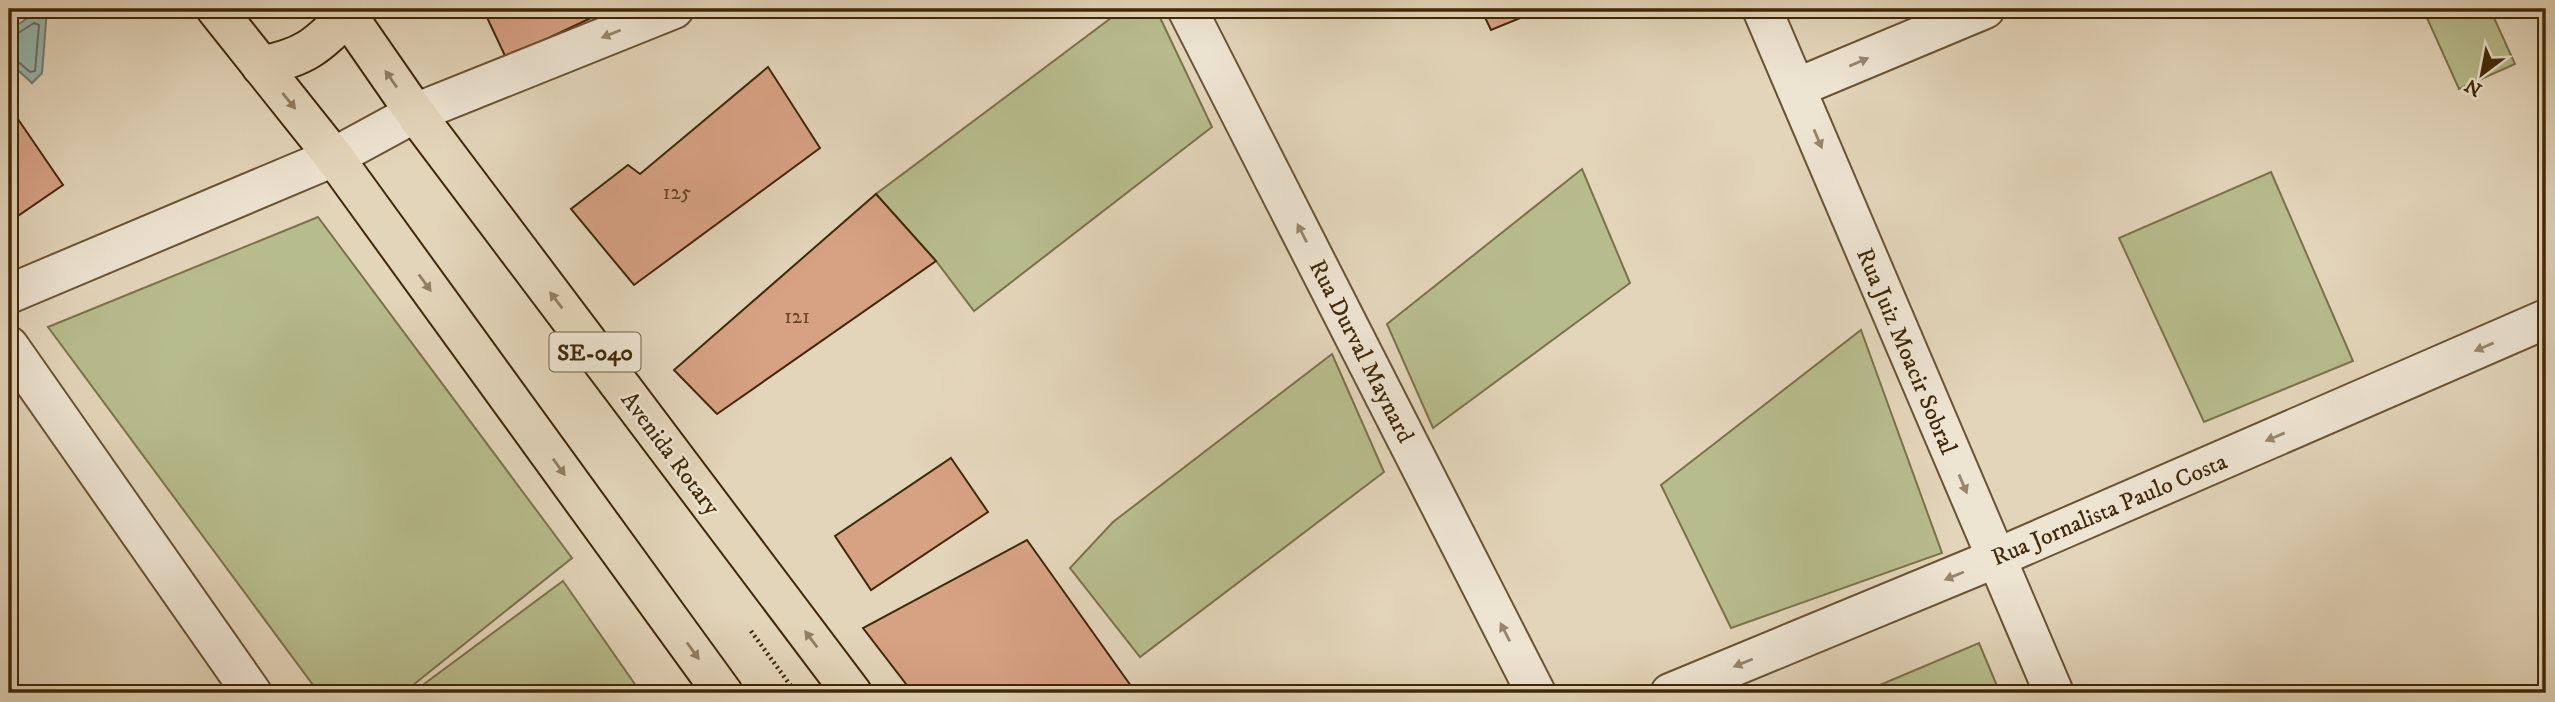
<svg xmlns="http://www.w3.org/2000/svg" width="2555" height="702" font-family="'IM FELL DW Pica',serif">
<rect width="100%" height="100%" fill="#e3d5ba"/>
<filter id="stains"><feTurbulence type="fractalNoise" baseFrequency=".00286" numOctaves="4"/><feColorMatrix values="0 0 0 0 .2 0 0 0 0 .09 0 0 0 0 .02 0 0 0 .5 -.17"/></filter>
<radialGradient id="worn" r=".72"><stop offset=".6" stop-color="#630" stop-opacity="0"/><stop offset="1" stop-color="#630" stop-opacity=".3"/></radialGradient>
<g fill="#b7bc8d" stroke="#7c724a" stroke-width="2">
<path d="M1123 9H1156L1212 127 974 311 936 261 876 194Z"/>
<path d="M2423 9H2490L2515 64 2459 89Z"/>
<path d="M1582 169 1630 283 1433 428 1387 324Z"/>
<path d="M2271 172 2353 361 2204 422 2119 238Z"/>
<path d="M318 217 572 558 403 693H319L48 327Z"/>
<path d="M1861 330 1942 553 1731 628 1661 485Z"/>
<path d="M1332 354 1384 472 1140 657 1070 568 1113 522Z"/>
<path d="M563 581 641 693H412Z"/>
<path d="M1979 643 2000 693H1861Z"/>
</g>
<path fill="#95b8b3" stroke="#737e6e" stroke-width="2" d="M42 9H47L42 73 32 83 9 62V30Z"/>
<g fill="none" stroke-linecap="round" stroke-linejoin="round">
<path stroke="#6b705c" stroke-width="2" d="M9 36 15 35 34 23 39 25 35 71 30 72 15 59 9 57"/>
</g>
<g fill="#d7a184" stroke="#412806" stroke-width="2">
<path d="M483 9H610L506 58Z"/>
<path d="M1481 9H1542L1491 30Z"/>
<path d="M768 67 820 148 634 285 571 209 628 165 640 174Z"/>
<path d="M9 106 63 185 9 222Z"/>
<path d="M876 194 936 261 717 414 674 370Z"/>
<path d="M951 458 988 512 871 590 835 536Z"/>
<path d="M1027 540 1136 693H913L863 628Z"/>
</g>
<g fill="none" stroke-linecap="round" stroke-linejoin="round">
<g stroke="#6a5333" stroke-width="42">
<g id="minor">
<path d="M1187 9 1536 693"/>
<path d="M1762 9 2054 693"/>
<path d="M1796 88 1985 9"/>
<path d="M9 294 334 157"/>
<path d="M9 346 252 693"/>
<path d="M1670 693 1994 559 2546 319"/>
</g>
</g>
<g stroke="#6a5333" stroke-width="42">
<path id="tertiary" d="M334 157 415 113 674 9"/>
</g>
<g stroke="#412806" stroke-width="42">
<g id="primary">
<path d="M216 9 334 157 723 693"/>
<path d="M343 9 415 113 852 693"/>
<path d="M261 66C305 57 316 47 347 16"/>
</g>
</g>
<path stroke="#412806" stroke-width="4.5" stroke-dasharray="2 3.5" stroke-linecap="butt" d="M751 631 796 693"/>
<use href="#minor" stroke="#ede4d2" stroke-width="38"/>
<use href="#tertiary" stroke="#ede4d2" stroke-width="38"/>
<use href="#primary" stroke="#e3d5ba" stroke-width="38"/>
</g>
<defs><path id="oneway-solid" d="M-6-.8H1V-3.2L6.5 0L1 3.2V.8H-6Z" transform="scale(1.75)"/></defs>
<g fill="#97866c">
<use href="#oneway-solid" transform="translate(611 34) rotate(158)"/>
<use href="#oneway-solid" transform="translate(1859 62) rotate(-23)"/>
<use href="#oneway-solid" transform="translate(1818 139) rotate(67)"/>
<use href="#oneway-solid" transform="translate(1302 233) rotate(-117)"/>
<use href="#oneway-solid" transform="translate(2484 347) rotate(157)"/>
<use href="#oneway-solid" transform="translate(2275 437) rotate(157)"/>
<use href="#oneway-solid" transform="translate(1963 484) rotate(67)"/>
<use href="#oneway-solid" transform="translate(1954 576) rotate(158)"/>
<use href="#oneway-solid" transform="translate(1505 632) rotate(-117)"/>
<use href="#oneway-solid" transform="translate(1743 663) rotate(158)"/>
</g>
<g fill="#927e60">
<use href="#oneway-solid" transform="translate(391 79) rotate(-125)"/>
<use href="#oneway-solid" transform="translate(289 101) rotate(51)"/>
<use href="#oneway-solid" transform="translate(425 283) rotate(54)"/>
<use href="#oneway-solid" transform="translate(556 300) rotate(-127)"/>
<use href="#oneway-solid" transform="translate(559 467) rotate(54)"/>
<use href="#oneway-solid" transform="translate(811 639) rotate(-127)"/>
<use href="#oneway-solid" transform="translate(693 651) rotate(54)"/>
</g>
<g text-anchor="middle" stroke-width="5" stroke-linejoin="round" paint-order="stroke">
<g font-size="21" fill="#664626">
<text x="677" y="199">125</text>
<text x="797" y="323">121</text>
</g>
<rect fill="#ede4d2" stroke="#756043" stroke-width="2" x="549.5" y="332.5" width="91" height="39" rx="5"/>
<g font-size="23" font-weight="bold" fill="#412806">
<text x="595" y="360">SE-040</text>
</g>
<g font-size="24" fill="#412806" stroke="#ede4d2">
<text transform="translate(1362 351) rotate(63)" y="8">Rua Durval Maynard</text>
<text transform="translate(1907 351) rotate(67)" y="8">Rua Juiz Moacir Sobral</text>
<text transform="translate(671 453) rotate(53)" y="8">Avenida Rotary</text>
<text transform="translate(2109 509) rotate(-23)" y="8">Rua Jornalista Paulo Costa</text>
</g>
</g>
<rect width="2555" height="702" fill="none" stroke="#e3d5ba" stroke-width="35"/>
<rect x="10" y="10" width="2534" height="681" fill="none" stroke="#412806" stroke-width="3.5"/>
<rect x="18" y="18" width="2520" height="667" fill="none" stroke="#412806" stroke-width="2"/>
<g transform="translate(2482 74) rotate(212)" stroke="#ede4d2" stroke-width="5" paint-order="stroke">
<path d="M0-5L12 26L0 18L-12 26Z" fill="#412806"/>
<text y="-10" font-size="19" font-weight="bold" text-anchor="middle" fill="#412806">N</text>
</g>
<rect width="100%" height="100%" filter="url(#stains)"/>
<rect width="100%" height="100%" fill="url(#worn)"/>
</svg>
